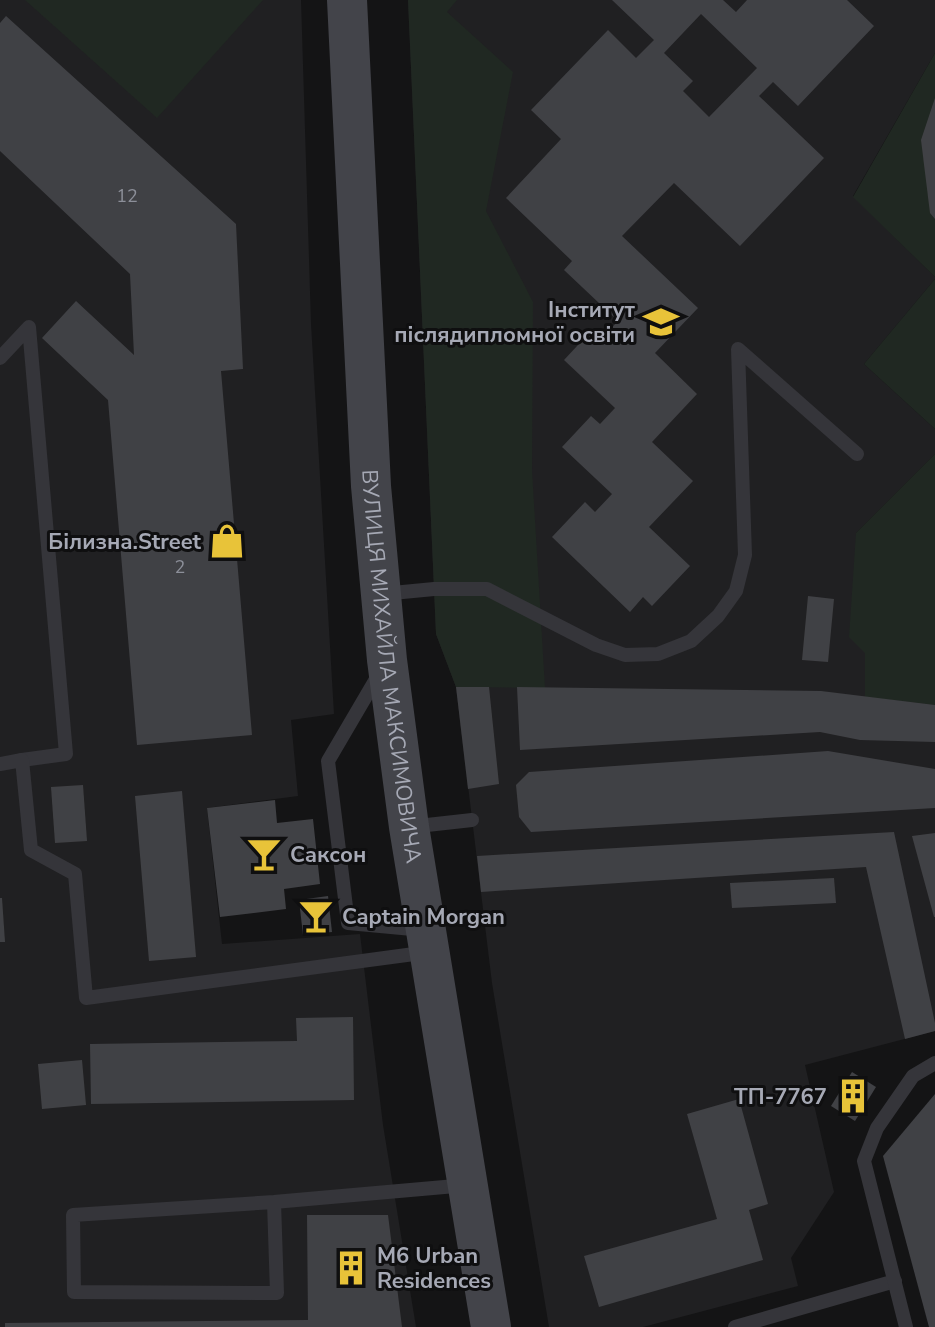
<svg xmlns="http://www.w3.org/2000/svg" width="935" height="1327" font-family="'Nunito Sans',sans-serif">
<rect width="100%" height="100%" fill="#141415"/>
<g fill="#202022">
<path d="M0 0H301L311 324 334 714 291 720 298 796 207 808 222 944 360 934 383 1125 416 1327H0Z"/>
<path d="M408 0H935V53L853 196 935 277V279L864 364 935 429V454L856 533 935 705V1031L805 1065 834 1192 791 1258 798 1286 643 1327H549L492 983 456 687 436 634Z"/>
</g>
<g fill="#202822">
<path d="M25 0H263L157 118Z"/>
<path d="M408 0H457L447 12 513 72 486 211 533 302 532 470 545 688 456 687 436 634Z"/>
<path d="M935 53V277L853 197Z"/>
<path d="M935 279V429L864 364Z"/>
<path d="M935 454V705L865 697V653L849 637 856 533Z"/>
</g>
<g fill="#404145" fill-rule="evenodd">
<path d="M612 0H723L736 12 747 0H847L874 26 798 106 773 82 759 96 824 158 740 246 674 183 622 236 698 308 655 353 697 394 652 442 693 481 649 527 690 566 652 606 643 597 630 612 552 537 585 502 595 512 612 494 562 447 591 416 600 424 615 408 564 360 591 331 600 340 618 321 564 270 572 261 506 198 561 139 531 110 608 30 636 58 654 40ZM701 14 757 68 709 117 683 91 693 81 664 53Z"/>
<path d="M6 16 236 224 243 369 221 371 252 735 137 745 108 400 42 338 76 301 134 355 130 274 0 151V23Z"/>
<path d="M935 98V219L930 213 921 140Z"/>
<path d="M808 596 834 599 828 662 802 660Z"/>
<path d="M456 687H489L499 784 468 789Z"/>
<path d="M517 687 821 691 935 705V742L860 740 820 732 520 750Z"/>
<path d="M828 751 935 769V808L531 832 519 817 516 785 529 772Z"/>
<path d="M83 785 87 841 55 843 51 787Z"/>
<path d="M182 791 196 957 149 961 135 796Z"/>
<path d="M275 800 277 823 313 819 320 884 284 889 286 909 220 917 207 808Z"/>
<path d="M894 832 935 1023V1031L905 1039 866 867 481 892 477 856Z"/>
<path d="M935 833V917H934L912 836Z"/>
<path d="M834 878 836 903 732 908 730 883Z"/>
<path d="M328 896 332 932 303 935 299 900Z"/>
<path d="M0 898H2L5 942H0Z"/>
<path d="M353 1017 354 1100 91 1104 90 1044 297 1041 296 1018Z"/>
<path d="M82 1060 86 1105 42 1109 38 1064Z"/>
<path d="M852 1072 876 1087 855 1121 831 1106Z"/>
<path d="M935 1094V1327H929L883 1156Z"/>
<path d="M739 1099 768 1204 749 1210 763 1260 599 1307 584 1256 717 1219 687 1114Z"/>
<path d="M307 1215H388L402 1327H5V1323L308 1320Z"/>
</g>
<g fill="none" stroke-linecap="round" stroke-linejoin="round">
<g stroke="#35353a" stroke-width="14">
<path d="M0 358 29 327 66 754 22 760"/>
<path d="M382 594 434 589H487L596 645 625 655 658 654 691 641 718 616 736 591 745 555 738 349 857 454"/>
<path d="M379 674 328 761 348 923 423 930"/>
<path d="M0 764 22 760 31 850 75 874 86 998 429 952"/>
<path d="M409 827 472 820"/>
<path d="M274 1202 277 1293 74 1292 73 1215 274 1202 467 1185"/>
<path d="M735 1327 895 1281"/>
<path d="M906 1327 864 1161 877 1128 913 1076 935 1063"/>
</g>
<path stroke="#43444a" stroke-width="40" id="s1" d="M347 0 371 486 387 660 409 827 491 1327"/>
</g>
<defs>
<g id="university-bare" transform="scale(2.76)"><path d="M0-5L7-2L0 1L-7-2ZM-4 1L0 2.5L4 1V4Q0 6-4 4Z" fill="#e8c339" stroke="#0f0f10" stroke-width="2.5" paint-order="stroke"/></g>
<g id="shop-bare" transform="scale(2.76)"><path d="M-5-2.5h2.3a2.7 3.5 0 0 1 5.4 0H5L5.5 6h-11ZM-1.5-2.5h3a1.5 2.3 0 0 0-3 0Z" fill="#e8c339" stroke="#0f0f10" stroke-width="2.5" paint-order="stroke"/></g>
<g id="bar-bare" transform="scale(2.76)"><path d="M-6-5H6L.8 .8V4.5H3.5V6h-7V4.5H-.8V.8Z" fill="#e8c339" stroke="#0f0f10" stroke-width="2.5" paint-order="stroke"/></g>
<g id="building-bare" transform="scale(2.76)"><path d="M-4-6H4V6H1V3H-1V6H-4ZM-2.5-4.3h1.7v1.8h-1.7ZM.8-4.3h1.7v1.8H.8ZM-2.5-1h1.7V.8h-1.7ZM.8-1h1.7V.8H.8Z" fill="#e8c339" stroke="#0f0f10" stroke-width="2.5" paint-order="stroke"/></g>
</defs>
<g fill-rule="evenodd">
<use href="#university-bare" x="661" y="322"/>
<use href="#shop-bare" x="227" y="541"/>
<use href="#bar-bare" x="264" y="854"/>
<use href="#bar-bare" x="316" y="916"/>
<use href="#building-bare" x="853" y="1096"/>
<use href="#building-bare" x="351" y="1268"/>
</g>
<g text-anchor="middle" stroke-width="6" stroke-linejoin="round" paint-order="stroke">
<g font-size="18" fill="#8c8f99">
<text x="127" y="202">12</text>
<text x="180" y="573">2</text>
</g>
<g font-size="22" font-weight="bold" fill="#a6a9b5" stroke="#0f0f10" text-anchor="end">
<text x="635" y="317">Інститут<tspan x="635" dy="25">післядипломної освіти</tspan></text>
<text x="201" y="549">Білизна.Street</text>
<text x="290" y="862" text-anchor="start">Саксон</text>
<text x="342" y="924" text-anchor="start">Captain Morgan</text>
<text x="827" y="1104">ТП-7767</text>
<text x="377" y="1263" text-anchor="start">M6 Urban<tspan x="377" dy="25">Residences</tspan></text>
</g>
<g font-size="22" fill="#a6a9b5" stroke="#0f0f10">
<text dy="8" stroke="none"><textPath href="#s1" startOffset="668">ВУЛИЦЯ МИХАЙЛА МАКСИМОВИЧА</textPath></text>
</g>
</g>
</svg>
